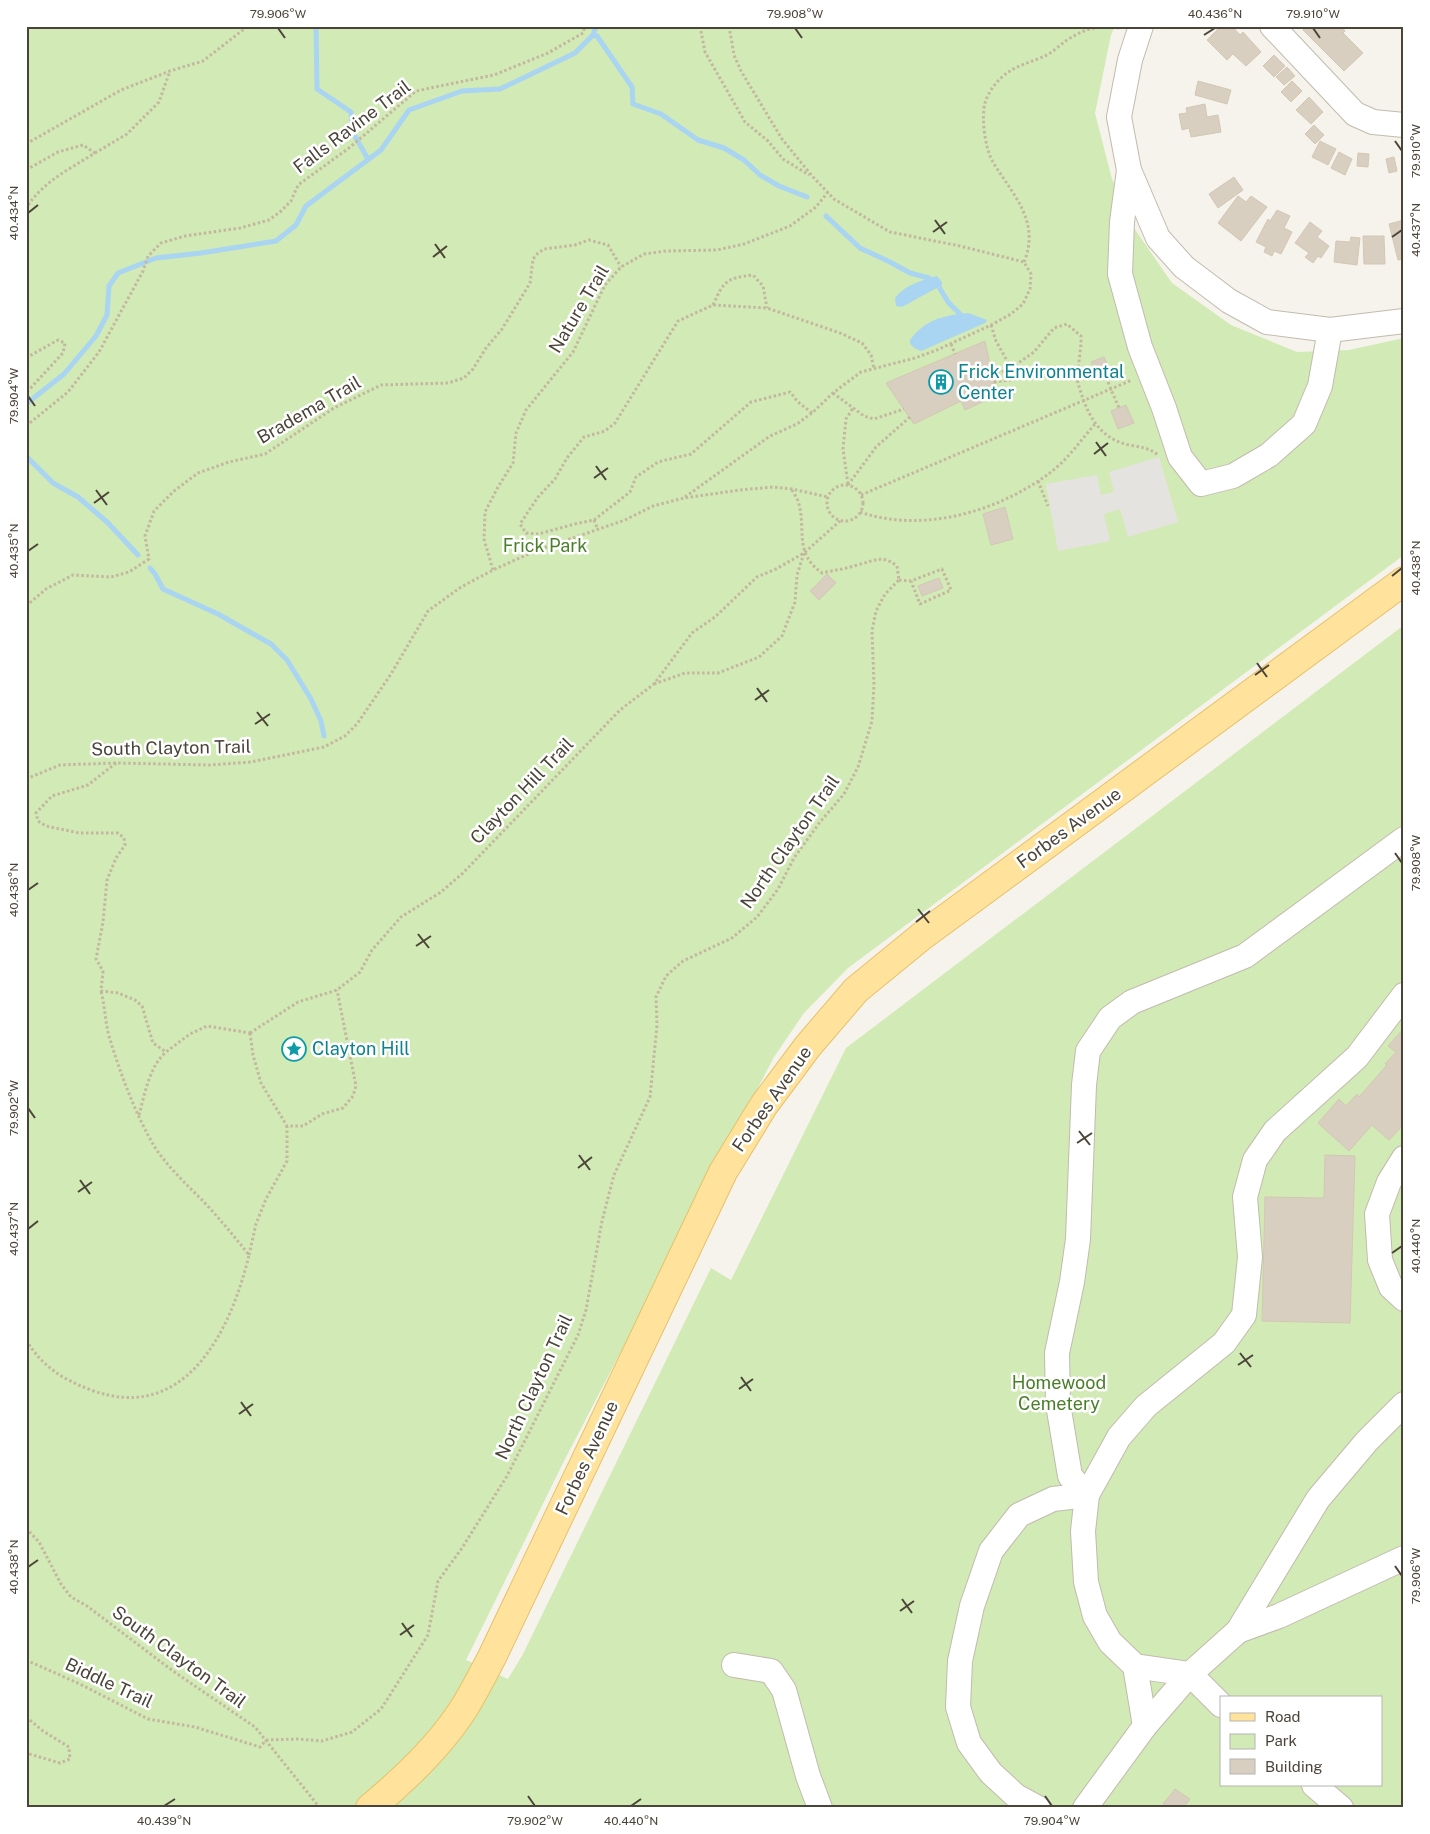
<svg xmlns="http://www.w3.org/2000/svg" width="1430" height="1834" font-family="'Public Sans',sans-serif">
<rect width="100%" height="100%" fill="#f6f3ec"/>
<path fill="#d2eab5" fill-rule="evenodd" d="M26 26H1115L1111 35 1095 113 1112 179 1134 228 1172 283 1231 325 1297 352 1349 350 1404 338V555L848 968 804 1013 774 1057 563 1463 466 1660 508 1679 523 1654 711 1268 731 1280 846 1048 1404 625V1808H26ZM1221 1698H1381V1785H1221Z"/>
<path fill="#e5e3e0" d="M1159 457 1178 522 1128 537 1120 509 1104 514 1110 541 1058 551 1046 484 1097 475 1101 495 1114 492 1109 472Z"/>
<g fill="#a9d4f2">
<path d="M937 276 942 282V285L902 307 896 306 895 298C906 284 921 281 937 276Z"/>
<path d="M968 313 987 320 985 323 921 351 916 349 910 344V340C924 320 945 315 968 313Z"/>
</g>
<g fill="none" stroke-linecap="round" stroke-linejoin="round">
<g stroke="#a9d4f2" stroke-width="5">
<path d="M316 26 317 89 351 112 353 133 368 159"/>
<path d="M593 35 597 36 632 87 633 104 661 114 698 140 724 148 744 160 760 175 779 186 807 197"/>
<path d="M826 216 860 248 890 262 910 273 929 278 939 287 948 302 960 314"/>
<path d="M26 404 64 374 96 336 107 315 109 286 118 273 156 258 201 253 276 241 296 225 306 206 381 150 409 110 462 91 500 89 575 53 593 35 596 26"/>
<path d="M26 456 53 483 78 497 107 522 138 555"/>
<path d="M150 568 155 574 163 589 218 614 271 644 287 660 311 699 321 721 324 736"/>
</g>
</g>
<g fill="#d8cfc1" stroke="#d3c7b4">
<path d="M1221 26H1232L1240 35 1243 32 1261 52 1246 66 1233 54 1227 60 1207 40Z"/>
<path d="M1307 26H1341L1345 31 1343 33 1363 53 1344 71 1303 30Z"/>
<path d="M1274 55 1285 66 1274 77 1263 66Z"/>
<path d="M1287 67 1295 76 1284 85 1276 77Z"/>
<path d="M1198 81 1231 90 1227 104 1195 95Z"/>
<path d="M1292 81 1302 91 1291 102 1281 92Z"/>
<path d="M1309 97 1323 112 1311 124 1296 110Z"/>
<path d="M1205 104 1207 117 1218 115 1221 132 1191 137 1189 128 1182 130 1179 114 1187 113 1186 108Z"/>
<path d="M1314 125 1324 135 1315 144 1305 134Z"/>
<path d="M1320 141 1336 149 1328 165 1312 157Z"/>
<path d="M1339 152 1352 159 1345 175 1331 168Z"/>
<path d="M1358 153 1369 154 1368 167 1357 166Z"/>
<path d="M1394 157 1397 171 1389 173 1386 159Z"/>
<path d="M1234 177 1243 190 1218 208 1209 194Z"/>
<path d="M1238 196 1246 202 1251 196 1267 207 1241 241 1218 223Z"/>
<path d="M1277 210 1290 216 1284 228 1292 232 1281 254 1274 251 1272 256 1264 252 1266 247 1256 242 1268 219 1270 221Z"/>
<path d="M1404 220V259L1398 260 1389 224Z"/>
<path d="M1310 222 1322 231 1317 237 1329 246 1321 258 1318 256 1313 263 1305 257 1309 253 1295 243Z"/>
<path d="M1363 236H1384L1385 264H1364Z"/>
<path d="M1351 237 1360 238 1357 265 1334 262 1336 241 1350 242Z"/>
<path d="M985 341 995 388 987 391 989 399 965 410 961 401 914 424 886 383Z"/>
<path d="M1104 357 1110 371 1097 376 1091 362Z"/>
<path d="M1126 405 1134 423 1118 429 1111 411Z"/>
<path d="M1005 507 1013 539 991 545 983 514Z"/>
<path d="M827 574 836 583 819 600 810 591Z"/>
<path d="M939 578 943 588 922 596 918 586Z"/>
<path d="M1404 1028V1124L1389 1140 1372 1125 1349 1151 1318 1123 1339 1099 1346 1106 1357 1094 1359 1097 1387 1065 1385 1064 1396 1052 1388 1046Z"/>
<path d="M1325 1155 1355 1156 1350 1323 1262 1321 1265 1197 1324 1198Z"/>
<path d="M1175 1789 1190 1799 1183 1808H1168L1163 1804Z"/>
</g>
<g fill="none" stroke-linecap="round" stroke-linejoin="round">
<g stroke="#c2bbae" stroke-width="26">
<g id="minor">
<path d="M1141 26 1130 60 1119 117 1129 170 1158 238 1184 267 1229 301 1267 322 1330 330 1404 321"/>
<path d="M1272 26 1355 114 1373 122 1404 125"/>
<path d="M1129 170 1122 222 1120 274 1140 347 1164 408 1180 457 1201 484 1233 476 1269 455 1304 424 1320 386 1330 330"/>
<path d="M1404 1158 1389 1182 1377 1214 1380 1260 1391 1287 1404 1299"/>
<path d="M1087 1495 1070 1476 1058 1404 1057 1353 1072 1282 1078 1239 1084 1085 1088 1051 1110 1018 1132 1002 1245 956 1404 839"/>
<path d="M1238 1631 1279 1616 1404 1558"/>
<path d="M734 1665 771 1671 784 1690 808 1776 820 1808"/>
<path d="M1135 1666 1190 1674 1145 1726"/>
<path d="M1221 1705 1190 1674 1238 1631 1318 1499 1367 1441 1404 1404"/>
<path d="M1314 1785 1341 1808"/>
<path d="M1038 1808 1016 1796 991 1773 969 1743 958 1707 960 1661 972 1606 991 1551 1019 1515 1053 1499 1087 1495"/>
<path d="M1085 1808 1145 1726 1135 1666 1110 1642 1095 1616 1086 1582 1083 1531 1087 1495 1119 1437 1146 1406 1224 1343 1244 1315 1250 1257 1245 1197 1255 1160 1275 1131 1357 1057 1404 995"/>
</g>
</g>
<g stroke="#e6c16a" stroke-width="30">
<path id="major" d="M370 1808C405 1779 440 1746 464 1708 474 1692 483 1674 492 1657L723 1172 764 1105 808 1046 856 990 922 936 1404 581"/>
</g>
<g stroke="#c4b79f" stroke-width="3" stroke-dasharray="2.5 2.5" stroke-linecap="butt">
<path d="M700 26 705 52 745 122 768 141 783 159 809 175"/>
<path d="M729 26 734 55 741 71 782 139 812 176 834 199 890 232 960 246 1024 262"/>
<path d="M26 144 121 90 170 71 203 61 248 26"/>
<path d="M95 153 127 134 159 102 170 71"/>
<path d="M26 170 58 152 83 145 95 153C68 170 44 181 26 208"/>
<path d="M1024 262C1041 221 1012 194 993 162 985 149 981 117 985 103 988 92 998 79 1007 73 1018 65 1034 61 1045 56 1053 52 1060 45 1067 40 1088 27 1097 26 1121 28"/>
<path d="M713 305C724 281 726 278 753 275L763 286 767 308"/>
<path d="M991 325 996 341 1011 368 993 376"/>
<path d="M951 344 955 354"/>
<path d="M26 358 58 340 65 343 63 353 26 393"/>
<path d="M1011 368 1034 352 1054 328 1067 324 1081 336V344L1077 379"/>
<path d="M1104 373 1119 408"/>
<path d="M994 382 1042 376 1077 379C1085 409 1096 438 1129 445 1140 447 1150 448 1158 455"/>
<path d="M833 393 864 416 874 419 904 409"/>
<path d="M812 413 798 402 790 392 751 402 691 454 658 462 636 477 630 492 594 520 575 524 538 534 526 533 520 524 538 497 555 479 567 458 584 437 605 431 615 423 678 321 713 305 767 308 840 333 862 343 871 355 874 369"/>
<path d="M26 426 68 392 99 352 143 271 148 256 161 243 185 236 240 228 269 220 280 212 291 201 298 185 349 148 416 91 494 75 548 53 583 33 585 26"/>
<path d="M1038 481 1048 506"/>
<path d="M848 484 843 449 846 419 853 408"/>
<circle cx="845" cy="503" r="18"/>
<path d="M848 485 876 447 910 417"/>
<path d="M792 490C794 494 798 499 799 504 806 532 794 553 822 573 834 570 846 569 857 565 874 561 882 554 897 566L899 580"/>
<path d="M861 495 1132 380"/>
<path d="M685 497 770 436 797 424 812 413 833 393 861 372 915 358 937 350 991 325 1011 314 1023 304 1030 289 1031 274 1024 262"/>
<path d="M860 512C923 534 1000 511 1051 472 1068 459 1081 440 1095 424"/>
<path d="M594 520 598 530"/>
<path d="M493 570 484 539 485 512 498 487 513 463 516 433 526 410 573 352 605 285 621 267 644 254 666 251 717 250 744 244 790 226 816 207 828 192"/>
<path d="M899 580 911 581 942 569 951 590 920 604 911 581"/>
<path d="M26 606 46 589 73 575 111 577 129 572 149 559 145 536 154 511 174 491 198 473 229 462 265 454 334 408 381 385 448 383 464 378 473 369 486 348 502 329 521 298 530 283 533 259 538 253 544 249 575 245 589 240 608 245 621 267"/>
<path d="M654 684 685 673H718L759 657 782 636 795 602 797 575 804 553"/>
<path d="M116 763 88 785 52 796 36 813 38 821 46 826 79 833H118L124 838 125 845 116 858 107 880 103 922 96 959 103 971 101 991 118 993 135 1000 142 1006 153 1043 166 1052 190 1034 207 1026 250 1033"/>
<path d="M26 779 60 765 116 763 210 765 251 762 324 747 345 736 357 724 391 674 428 611 461 587 493 570 535 551 625 520 653 506 684 498 740 490 773 487 792 489 828 497"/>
<path d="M250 1033 298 1002 337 990 360 972 372 950 401 917 441 892 463 873 620 710 654 684 692 633 715 617 757 577 776 569 804 553 840 521"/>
<path d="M250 1033 253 1055 261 1083 287 1126H303L322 1114 343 1108 353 1096 356 1086 337 990"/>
<path d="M139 1115C145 1094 149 1067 166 1052"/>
<path d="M249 1255 256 1224 266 1199 287 1161V1126"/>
<path d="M26 1340C43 1367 62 1379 91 1390 185 1425 231 1331 249 1255 234 1236 219 1218 202 1200 185 1183 167 1166 154 1146 135 1113 120 1073 109 1036 105 1021 105 1007 101 991"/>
<path d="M26 1528 39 1542 61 1584 71 1597 87 1606 173 1671 255 1727 320 1808"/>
<path d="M26 1660 80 1684 148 1719 195 1727 260 1747 266 1740"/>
<path d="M26 1717 43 1731 69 1747 70 1759 60 1763 26 1753"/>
<path d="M266 1740 298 1739 322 1741 352 1732 381 1709 428 1635 438 1581 462 1548 507 1476 578 1335 586 1310 602 1221 614 1175 650 1097 657 1025 656 997 666 976 683 961 732 938 757 917 778 889 794 858 820 822 844 794 858 767 872 721 874 684 872 631 876 611 885 594 899 580"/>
</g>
<use href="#minor" stroke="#fff" stroke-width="24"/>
<use href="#major" stroke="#ffe39c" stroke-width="28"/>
</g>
<path fill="none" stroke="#4b4439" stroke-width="2" d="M278 28 285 38M795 28 802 38M1313 28 1320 38M1204 35 1215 28M1395 141 1402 151M28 213 38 205M935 220 945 234M933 232 947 222M1392 237 1402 230M435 244 445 258M433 257 447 246M28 396 35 406M1096 442 1106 456M1094 454 1108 443M596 466 606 480M594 478 608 468M96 490 107 505M94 503 109 492M28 551 38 544M1392 576 1402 568M1257 663 1267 677M1255 675 1269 665M757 688 767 702M755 700 769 690M257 712 268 726M255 724 270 714M1395 853 1402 863M28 890 38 883M918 909 929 923M916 922 930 911M418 934 429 948M416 946 431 936M28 1108 35 1118M1079 1131 1090 1145M1077 1143 1092 1133M579 1155 590 1170M578 1168 592 1157M80 1180 90 1194M78 1192 92 1182M28 1229 38 1221M1392 1253 1402 1246M1240 1353 1251 1367M1238 1365 1253 1355M741 1377 751 1391M739 1389 753 1379M241 1402 251 1416M239 1414 253 1404M1395 1566 1402 1576M28 1567 38 1560M902 1599 912 1613M900 1611 914 1601M402 1623 412 1637M400 1635 414 1625M528 1796 535 1806M1045 1796 1052 1806M164 1806 175 1799M631 1806 641 1799"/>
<defs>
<g id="building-ring" transform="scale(1.25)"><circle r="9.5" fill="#fff" stroke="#0f9aa8" stroke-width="1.5"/><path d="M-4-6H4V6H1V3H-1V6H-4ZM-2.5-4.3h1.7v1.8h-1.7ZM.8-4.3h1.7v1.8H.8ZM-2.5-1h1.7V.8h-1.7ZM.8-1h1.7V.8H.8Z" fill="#0f9aa8"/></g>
<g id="sight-ring" transform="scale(1.25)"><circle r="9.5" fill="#fff" stroke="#0f9aa8" stroke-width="1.5"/><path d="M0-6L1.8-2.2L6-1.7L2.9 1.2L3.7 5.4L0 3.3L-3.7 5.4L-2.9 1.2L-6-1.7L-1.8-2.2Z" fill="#0f9aa8"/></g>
</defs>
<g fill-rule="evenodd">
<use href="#building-ring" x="941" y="382"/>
<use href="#sight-ring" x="294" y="1049"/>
</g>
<g text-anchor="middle" stroke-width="5" stroke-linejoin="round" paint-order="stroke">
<g font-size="18" fill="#4b4439" stroke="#fff">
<text transform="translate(352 127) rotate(-37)" y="6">Falls Ravine Trail</text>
<text transform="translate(579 309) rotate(-59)" y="6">Nature Trail</text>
<text transform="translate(309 410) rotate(-30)" y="6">Bradema Trail</text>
<text transform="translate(171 748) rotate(-1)" y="6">South Clayton Trail</text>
<text transform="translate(522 791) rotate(-46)" y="6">Clayton Hill Trail</text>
<text transform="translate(1069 828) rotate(-36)" y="6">Forbes Avenue</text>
<text transform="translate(790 842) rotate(-55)" y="6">North Clayton Trail</text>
<text transform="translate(772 1099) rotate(-55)" y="6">Forbes Avenue</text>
<text transform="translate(534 1387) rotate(-65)" y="6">North Clayton Trail</text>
<text transform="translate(587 1458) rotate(-65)" y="6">Forbes Avenue</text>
<text transform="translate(179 1657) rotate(36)" y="6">South Clayton Trail</text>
<text transform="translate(109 1683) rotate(25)" y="6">Biddle Trail</text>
</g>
<g font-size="18" fill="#0d838f" stroke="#fff" text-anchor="start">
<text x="958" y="378">Frick Environmental<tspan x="958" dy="21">Center</tspan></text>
<text x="312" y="1055">Clayton Hill</text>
</g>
<g font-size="18" fill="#4a7f2a" stroke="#fff">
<text x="545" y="552">Frick Park</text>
<text x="1059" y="1389">Homewood<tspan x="1059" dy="21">Cemetery</tspan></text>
</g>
</g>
<rect width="1430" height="1834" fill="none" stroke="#ffffff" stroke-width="55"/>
<rect x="1220" y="1696" width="162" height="90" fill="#ffffff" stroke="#b7b4b0"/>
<rect x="1230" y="1713" width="25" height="8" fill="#ffe39c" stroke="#b7b4b0"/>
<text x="1265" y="1722" font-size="15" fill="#4b4439">Road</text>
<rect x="1230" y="1734" width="25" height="15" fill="#d2eab5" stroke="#b7b4b0"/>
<text x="1265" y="1746" font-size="15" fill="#4b4439">Park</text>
<rect x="1230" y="1759" width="25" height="15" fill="#d8cfc1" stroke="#b7b4b0"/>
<text x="1265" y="1772" font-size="15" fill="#4b4439">Building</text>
<rect x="28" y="28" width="1374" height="1778" fill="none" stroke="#4b4439" stroke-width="2"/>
<g font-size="12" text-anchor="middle" fill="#4b4439">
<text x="278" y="18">79.906°W</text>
<text x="795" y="18">79.908°W</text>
<text x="1215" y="18">40.436°N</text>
<text x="1313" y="18">79.910°W</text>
<text transform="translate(1416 151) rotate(-90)" y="4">79.910°W</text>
<text transform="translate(14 213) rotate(-90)" y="4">40.434°N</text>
<text transform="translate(1416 230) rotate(-90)" y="4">40.437°N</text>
<text transform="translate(14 396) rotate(-90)" y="4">79.904°W</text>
<text transform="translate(14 551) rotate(-90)" y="4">40.435°N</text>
<text transform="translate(1416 568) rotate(-90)" y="4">40.438°N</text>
<text transform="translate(1416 863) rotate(-90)" y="4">79.908°W</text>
<text transform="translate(14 890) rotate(-90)" y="4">40.436°N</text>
<text transform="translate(14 1108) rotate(-90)" y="4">79.902°W</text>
<text transform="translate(14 1229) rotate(-90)" y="4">40.437°N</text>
<text transform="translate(1416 1246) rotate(-90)" y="4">40.440°N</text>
<text transform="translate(14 1567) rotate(-90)" y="4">40.438°N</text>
<text transform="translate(1416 1576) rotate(-90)" y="4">79.906°W</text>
<text x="164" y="1825">40.439°N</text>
<text x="535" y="1825">79.902°W</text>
<text x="631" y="1825">40.440°N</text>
<text x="1052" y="1825">79.904°W</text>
</g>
</svg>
